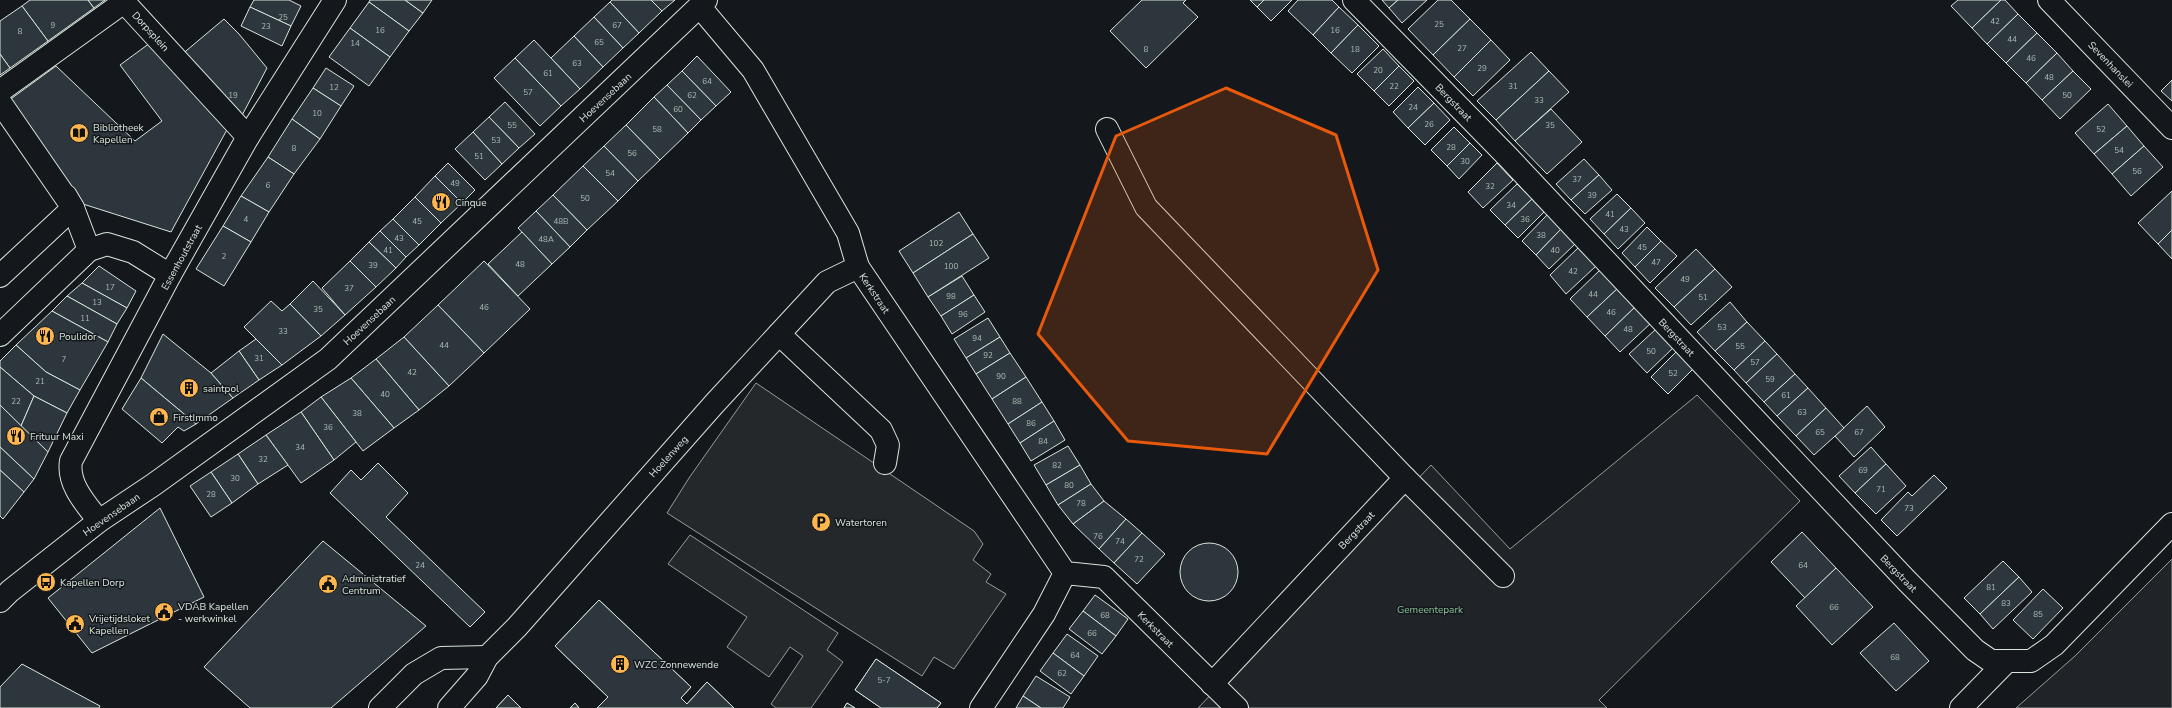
<svg xmlns="http://www.w3.org/2000/svg" width="2172" height="708" font-family="'Nunito Sans',sans-serif">
<rect width="100%" height="100%" fill="#14181c"/>
<g fill="#202428" stroke="#939e99">
<path d="M1697 395 1800 501 1599 700 1607 708H1198L1431 465 1510 549Z"/>
<path d="M2172 559V708H2016L2075 656Z"/>
</g>
<g fill="#24282b" stroke="#939e99">
<path d="M756 383 974 531 983 544 973 560 991 574 986 582 1006 594 954 669 934 657 922 676 667 513 689 478Z"/>
<path d="M690 535 838 633 827 650 843 662 811 708H776L771 704 803 656 790 647 769 677 727 647 747 617 668 564Z"/>
</g>
<g fill="#2c363c" stroke="#d8e6dc">
<path d="M30 0H88L94 8 48 41 22 6Z"/>
<path d="M88 0H105L94 8Z"/>
<path d="M254 0H289L301 6 291 26 250 7Z"/>
<path d="M370 0H405L423 13 409 31 369 2Z"/>
<path d="M405 0H432L423 13Z"/>
<path d="M612 0H651L662 11 639 33 610 2Z"/>
<path d="M651 0H675L662 11Z"/>
<path d="M1142 0H1186L1183 3 1198 17 1146 68 1110 31Z"/>
<path d="M1250 0H1264L1257 7Z"/>
<path d="M1264 0H1292L1271 21 1257 7Z"/>
<path d="M1298 0H1332L1339 7 1313 35 1288 11Z"/>
<path d="M1382 0H1398L1389 8Z"/>
<path d="M1398 0H1427L1402 23 1389 8Z"/>
<path d="M1438 0H1451L1470 19 1433 55 1408 29Z"/>
<path d="M1958 0H2001L1972 28 1951 6Z"/>
<path d="M2001 0H2005L2018 14 1987 44 1972 28Z"/>
<path d="M369 2 409 31 390 57 350 28Z"/>
<path d="M610 2 639 33 623 48 594 17Z"/>
<path d="M22 6 48 41 10 68 0 54V21Z"/>
<path d="M250 7 291 26 282 46 241 26Z"/>
<path d="M1339 7 1358 25 1331 53 1313 35Z"/>
<path d="M2018 14 2037 33 2006 63 1987 44Z"/>
<path d="M594 17 623 48 603 67 574 36Z"/>
<path d="M224 19 239 34 267 68 238 123 180 56Z"/>
<path d="M1470 19 1491 40 1454 77 1433 55Z"/>
<path d="M1358 25 1379 46 1352 73 1331 53Z"/>
<path d="M350 28 390 57 369 86 329 57Z"/>
<path d="M2037 33 2057 53 2026 83 2006 63Z"/>
<path d="M574 36 603 67 580 89 551 58Z"/>
<path d="M154 40 229 126 171 232 83 204 8 101 56 66 135 141 162 121 120 65Z"/>
<path d="M534 40 580 89 561 106 515 58Z"/>
<path d="M1491 40 1510 60 1473 96 1454 77Z"/>
<path d="M1383 49 1399 66 1374 91 1357 74Z"/>
<path d="M1531 52 1549 71 1496 120 1477 101Z"/>
<path d="M2057 53 2073 71 2042 100 2026 83Z"/>
<path d="M0 54 10 68 0 75Z"/>
<path d="M697 56 731 92 716 106 682 71Z"/>
<path d="M515 58 561 106 540 126 494 78Z"/>
<path d="M1399 66 1414 81 1389 106 1374 91Z"/>
<path d="M326 68 354 86 341 106 313 88Z"/>
<path d="M682 71 716 106 701 120 667 85Z"/>
<path d="M1549 71 1569 92 1515 141 1496 120Z"/>
<path d="M2073 71 2091 89 2060 119 2042 100Z"/>
<path d="M2172 80V101L2161 91Z"/>
<path d="M667 85 701 120 688 133 654 97Z"/>
<path d="M1418 87 1434 103 1408 128 1393 112Z"/>
<path d="M313 88 341 106 320 139 292 119Z"/>
<path d="M654 97 688 133 660 160 626 125Z"/>
<path d="M505 102 535 134 519 148 489 117Z"/>
<path d="M1434 103 1450 120 1425 145 1408 128Z"/>
<path d="M2108 104 2127 126 2094 154 2075 133Z"/>
<path d="M1551 109 1582 142 1547 174 1515 141Z"/>
<path d="M489 117 519 148 502 164 473 132Z"/>
<path d="M292 119 320 139 294 174 268 157Z"/>
<path d="M626 125 660 160 638 181 604 146Z"/>
<path d="M2127 126 2144 146 2112 174 2094 154Z"/>
<path d="M1454 127 1470 143 1447 166 1431 150Z"/>
<path d="M473 132 502 164 485 180 455 149Z"/>
<path d="M1470 143 1482 155 1459 179 1447 166Z"/>
<path d="M604 146 638 181 618 201 583 166Z"/>
<path d="M2144 146 2163 167 2131 196 2112 174Z"/>
<path d="M268 157 294 174 269 212 241 196Z"/>
<path d="M1584 159 1599 175 1571 200 1556 184Z"/>
<path d="M448 163 475 190 462 203 435 176Z"/>
<path d="M1497 163 1513 180 1483 208 1468 192Z"/>
<path d="M583 166 618 201 587 230 553 195Z"/>
<path d="M1599 175 1612 190 1585 214 1571 200Z"/>
<path d="M435 176 462 203 441 223 415 197Z"/>
<path d="M1517 184 1532 199 1505 225 1490 210Z"/>
<path d="M2172 191V230L2158 244 2138 223Z"/>
<path d="M1617 194 1631 208 1604 234 1590 219Z"/>
<path d="M553 195 587 230 570 247 536 211Z"/>
<path d="M241 196 269 212 251 242 223 226Z"/>
<path d="M415 197 441 223 419 245 393 219Z"/>
<path d="M1532 199 1544 212 1518 238 1505 225Z"/>
<path d="M1631 208 1645 223 1618 249 1604 234Z"/>
<path d="M536 211 570 247 552 264 518 228Z"/>
<path d="M959 212 973 234 913 273 899 251Z"/>
<path d="M1547 215 1561 229 1536 255 1522 241Z"/>
<path d="M393 219 419 245 406 257 380 231Z"/>
<path d="M223 226 251 242 224 286 196 269Z"/>
<path d="M1647 227 1661 241 1635 267 1622 253Z"/>
<path d="M1561 229 1575 244 1549 269 1536 255Z"/>
<path d="M2172 230V259L2158 244Z"/>
<path d="M380 231 406 257 396 268 369 242Z"/>
<path d="M522 232 552 264 518 296 488 264Z"/>
<path d="M973 234 989 258 928 297 913 273Z"/>
<path d="M1661 241 1677 256 1650 283 1635 267Z"/>
<path d="M369 242 396 268 376 287 350 261Z"/>
<path d="M1578 248 1596 266 1566 294 1550 275Z"/>
<path d="M1696 249 1715 269 1674 307 1655 288Z"/>
<path d="M350 261 376 287 345 315 322 288Z"/>
<path d="M484 261 530 309 484 353 438 305Z"/>
<path d="M99 266 136 291 127 308 82 283Z"/>
<path d="M1715 269 1732 287 1691 325 1674 307Z"/>
<path d="M1600 270 1617 289 1587 317 1570 299Z"/>
<path d="M962 276 974 295 941 316 928 297Z"/>
<path d="M313 281 345 315 321 336 290 304Z"/>
<path d="M82 283 127 308 117 324 67 296Z"/>
<path d="M1617 289 1635 307 1605 336 1587 317Z"/>
<path d="M974 295 985 312 952 334 941 316Z"/>
<path d="M67 296 117 324 108 342 52 311Z"/>
<path d="M271 301 282 311 290 304 321 336 282 365 244 327Z"/>
<path d="M1730 302 1747 322 1715 351 1697 332Z"/>
<path d="M438 305 484 353 449 386 404 337Z"/>
<path d="M1635 307 1651 323 1620 352 1605 336Z"/>
<path d="M52 311 108 342 80 390 46 372 16 345Z"/>
<path d="M988 318 1000 337 966 358 954 339Z"/>
<path d="M1747 322 1765 341 1734 370 1715 351Z"/>
<path d="M1656 329 1674 347 1647 373 1629 354Z"/>
<path d="M163 334 211 373 233 398 196 424 141 378Z"/>
<path d="M404 337 449 386 419 410 376 359Z"/>
<path d="M1000 337 1010 353 976 374 966 358Z"/>
<path d="M256 339 282 365 259 380 239 351Z"/>
<path d="M1765 341 1777 354 1746 383 1734 370Z"/>
<path d="M16 345 46 372 80 390 67 413 34 396 0 367V361Z"/>
<path d="M239 351 259 380 233 398 211 373Z"/>
<path d="M1677 351 1694 368 1668 394 1651 377Z"/>
<path d="M1010 353 1026 377 992 399 976 374Z"/>
<path d="M1777 354 1795 374 1764 402 1746 383Z"/>
<path d="M376 359 419 410 394 428 351 378Z"/>
<path d="M0 367 34 396 21 426 0 405Z"/>
<path d="M1795 374 1808 388 1777 416 1764 402Z"/>
<path d="M1026 377 1042 402 1008 424 992 399Z"/>
<path d="M141 378 196 424 184 431 178 427 162 443 122 409Z"/>
<path d="M351 378 394 428 363 451 321 397Z"/>
<path d="M1808 388 1826 408 1796 436 1777 416Z"/>
<path d="M34 396 67 413 48 452 21 426Z"/>
<path d="M321 397 356 442 334 460 301 412Z"/>
<path d="M1042 402 1054 421 1020 443 1008 424Z"/>
<path d="M0 405 48 452 34 479 0 447Z"/>
<path d="M1867 406 1885 427 1854 457 1835 436Z"/>
<path d="M1826 408 1844 428 1814 455 1796 436Z"/>
<path d="M301 412 334 460 301 483 266 435Z"/>
<path d="M1054 421 1065 440 1031 461 1020 443Z"/>
<path d="M266 435 288 465 258 484 238 454Z"/>
<path d="M1068 446 1080 465 1046 485 1034 465Z"/>
<path d="M0 447 34 479 24 492 0 470Z"/>
<path d="M1871 447 1886 464 1855 493 1839 476Z"/>
<path d="M238 454 258 484 232 503 211 472Z"/>
<path d="M378 463 408 493 386 517 485 612 470 627 330 493 351 470 361 480Z"/>
<path d="M1886 464 1906 486 1876 514 1855 493Z"/>
<path d="M1080 465 1091 484 1058 505 1046 485Z"/>
<path d="M0 470 24 492 3 519 0 516Z"/>
<path d="M211 472 232 503 211 517 190 486Z"/>
<path d="M1934 475 1947 488 1897 536 1881 520 1908 492 1912 496Z"/>
<path d="M1091 484 1104 501 1073 524 1058 505Z"/>
<path d="M1104 501 1126 519 1099 549 1073 524Z"/>
<path d="M160 508 204 597 92 653 48 598Z"/>
<path d="M1126 519 1142 533 1114 563 1099 549Z"/>
<path d="M1802 532 1836 568 1805 598 1771 562Z"/>
<path d="M1142 533 1165 554 1137 584 1114 563Z"/>
<path d="M323 541 426 626 331 708H250L204 667Z"/>
<circle cx="1209" cy="572" r="29"/>
<path d="M2003 561 2019 577 1980 614 1964 598Z"/>
<path d="M1836 568 1873 607 1832 645 1796 606Z"/>
<path d="M2019 577 2032 592 1993 629 1980 614Z"/>
<path d="M2043 589 2063 608 2033 639 2013 620Z"/>
<path d="M1095 595 1128 619 1116 636 1083 611Z"/>
<path d="M599 600 691 687 681 698 687 704 707 682 734 708H597L608 697 555 646Z"/>
<path d="M599 600 691 687 681 698 687 704 707 682 734 708H597L608 697 555 646Z"/>
<path d="M1083 611 1116 636 1102 654 1069 629Z"/>
<path d="M1894 623 1929 661 1896 691 1860 653Z"/>
<path d="M1067 634 1098 656 1084 676 1053 653Z"/>
<path d="M1053 653 1084 676 1071 694 1040 671Z"/>
<path d="M876 659 941 703 937 708H881L855 690Z"/>
<path d="M876 659 941 703 937 708H881L855 690Z"/>
<path d="M22 664 100 706 99 708H0V687Z"/>
<path d="M1036 676 1070 697 1063 708H1041L1023 696Z"/>
<path d="M508 695 521 708H496Z"/>
<path d="M508 695 521 708H496Z"/>
<path d="M1023 696 1041 708H1016Z"/>
<path d="M575 703 579 708H570Z"/>
<path d="M575 703 579 708H570Z"/>
<path d="M847 703 855 708H844Z"/>
<path d="M847 703 855 708H844Z"/>
</g>
<g fill="none" stroke-linecap="round" stroke-linejoin="round">
<g stroke="#d8e6dc" stroke-width="24">
<g id="minor">
<path d="M1354 0 1508 157 1907 581 1975 650 1991 661H2031L2054 645 2172 524"/>
<path d="M2049 0 2172 128"/>
<path d="M700 7 753 70 848 233 858 267 1065 573 1104 577 1237 708"/>
<path d="M0 91 124 2 248 137"/>
<path d="M0 102 73 208 0 276"/>
<path d="M1107 129 1146 207 1405 478"/>
<path d="M66 196 73 208 89 250"/>
<path d="M779 334 881 430 888 445 885 463"/>
<path d="M0 335 89 250 107 244 133 252 170 275"/>
<path d="M99 521C86 504 67 484 71 461L170 275 248 137 335 0"/>
<path d="M0 601 10 591 99 521 153 485 328 359 706 0"/>
<path d="M1212 684 1405 478 1503 576"/>
<path d="M380 708 414 674 441 658 487 657"/>
<path d="M449 708 477 676 487 657 517 627 715 403 827 282 858 267"/>
<path d="M981 708 1044 614 1065 573"/>
<path d="M1961 708 2006 662"/>
</g>
</g>
<use href="#minor" stroke="#14181c" stroke-width="22"/>
</g>
<path fill="#e8590c" fill-opacity="0.2" stroke="#e8590c" stroke-width="3" stroke-linejoin="round" d="M1226 88 1336 135 1378 270 1267 454 1128 441 1038 334 1116 136Z"/>
<defs>
<g id="library-disc" transform="scale(1)"><circle r="9.5" fill="#ffb74d" stroke="#14181c"/><path d="M-6-4Q-3-5.5-.7-3.5V5Q-3 3-6 4ZM6-4Q3-5.5 .7-3.5V5Q3 3 6 4Z" fill="#111"/></g>
<g id="restaurant-disc" transform="scale(1)"><circle r="9.5" fill="#ffb74d" stroke="#14181c"/><path d="M-5-6h1v4h1v-4h1v4h1v-4h1v5L-1.5 .5V6h-2V.5L-5-1ZM5-6V6H3V1.5H1.5Q1.5-4 5-6Z" fill="#111"/></g>
<g id="building-disc" transform="scale(1)"><circle r="9.5" fill="#ffb74d" stroke="#14181c"/><path d="M-4-6H4V6H1V3H-1V6H-4ZM-2.5-4.3h1.7v1.8h-1.7ZM.8-4.3h1.7v1.8H.8ZM-2.5-1h1.7V.8h-1.7ZM.8-1h1.7V.8H.8Z" fill="#111"/></g>
<g id="shop-disc" transform="scale(1)"><circle r="9.5" fill="#ffb74d" stroke="#14181c"/><path d="M-5-2.5h2.3a2.7 3.5 0 0 1 5.4 0H5L5.5 6h-11ZM-1.5-2.5h3a1.5 2.3 0 0 0-3 0Z" fill="#111"/></g>
<g id="parking-disc" transform="scale(1)"><circle r="9.5" fill="#ffb74d" stroke="#14181c"/><path d="M-3.5-5.5H1a3.5 3.5 0 0 1 0 7H-1V5.5H-3.5ZM-1-3.4V-.6H.8a1.4 1.4 0 0 0 0-2.8Z" fill="#111"/></g>
<g id="bus-disc" transform="scale(1)"><circle r="9.5" fill="#ffb74d" stroke="#14181c"/><path d="M-5-6H5V4H4V6H2V4H-2V6H-4V4H-5ZM-3.5-4V0h7V-4ZM-3.5 1.2v1.5H-2V1.2ZM2 1.2v1.5H3.5V1.2Z" fill="#111"/></g>
<g id="civic-disc" transform="scale(1)"><circle r="9.5" fill="#ffb74d" stroke="#14181c"/><path d="M-.6-6.5H3V-4.5H.6V-3L4-1V1h2V6H-6V1h2V-1L-.6-3ZM-1.2 2.5V6h2.4V2.5Z" fill="#111"/></g>
</defs>
<g fill-rule="evenodd">
<use href="#library-disc" x="79" y="133"/>
<use href="#restaurant-disc" x="441" y="202"/>
<use href="#restaurant-disc" x="45" y="336"/>
<use href="#building-disc" x="189" y="388"/>
<use href="#shop-disc" x="159" y="417"/>
<use href="#restaurant-disc" x="16" y="436"/>
<use href="#parking-disc" x="821" y="522"/>
<use href="#bus-disc" x="46" y="582"/>
<use href="#civic-disc" x="328" y="584"/>
<use href="#civic-disc" x="164" y="612"/>
<use href="#civic-disc" x="75" y="624"/>
<use href="#building-disc" x="620" y="664"/>
</g>
<g text-anchor="middle" stroke-width="3" stroke-linejoin="round" paint-order="stroke">
<g font-size="8" fill="#adbab4">
<text x="283" y="20">25</text>
<text x="1995" y="24">42</text>
<text x="1439" y="27">25</text>
<text x="53" y="28">9</text>
<text x="617" y="28">67</text>
<text x="266" y="29">23</text>
<text x="380" y="33">16</text>
<text x="1335" y="33">16</text>
<text x="20" y="34">8</text>
<text x="2012" y="42">44</text>
<text x="599" y="45">65</text>
<text x="355" y="46">14</text>
<text x="1462" y="51">27</text>
<text x="1146" y="52">8</text>
<text x="1355" y="52">18</text>
<text x="2031" y="61">46</text>
<text x="577" y="66">63</text>
<text x="1482" y="71">29</text>
<text x="1378" y="73">20</text>
<text x="548" y="76">61</text>
<text x="2049" y="80">48</text>
<text x="707" y="84">64</text>
<text x="1394" y="89">22</text>
<text x="1513" y="89">31</text>
<text x="334" y="90">12</text>
<text x="528" y="95">57</text>
<text x="233" y="98">19</text>
<text x="692" y="98">62</text>
<text x="2067" y="98">50</text>
<text x="1539" y="103">33</text>
<text x="1413" y="110">24</text>
<text x="678" y="112">60</text>
<text x="317" y="116">10</text>
<text x="1429" y="127">26</text>
<text x="512" y="128">55</text>
<text x="1550" y="128">35</text>
<text x="657" y="132">58</text>
<text x="2101" y="132">52</text>
<text x="496" y="143">53</text>
<text x="1451" y="150">28</text>
<text x="294" y="151">8</text>
<text x="2119" y="153">54</text>
<text x="632" y="156">56</text>
<text x="479" y="159">51</text>
<text x="1465" y="164">30</text>
<text x="2137" y="174">56</text>
<text x="610" y="176">54</text>
<text x="1577" y="182">37</text>
<text x="455" y="186">49</text>
<text x="268" y="188">6</text>
<text x="1490" y="189">32</text>
<text x="1592" y="198">39</text>
<text x="585" y="201">50</text>
<text x="1511" y="208">34</text>
<text x="1610" y="217">41</text>
<text x="246" y="222">4</text>
<text x="1525" y="222">36</text>
<text x="417" y="224">45</text>
<text x="561" y="224">48B</text>
<text x="1624" y="232">43</text>
<text x="1541" y="238">38</text>
<text x="399" y="241">43</text>
<text x="546" y="242">48A</text>
<text x="936" y="246">102</text>
<text x="1642" y="250">45</text>
<text x="388" y="253">41</text>
<text x="1555" y="253">40</text>
<text x="224" y="259">2</text>
<text x="1656" y="265">47</text>
<text x="520" y="267">48</text>
<text x="373" y="268">39</text>
<text x="951" y="269">100</text>
<text x="1573" y="274">42</text>
<text x="1685" y="282">49</text>
<text x="110" y="290">17</text>
<text x="349" y="291">37</text>
<text x="1593" y="297">44</text>
<text x="951" y="299">98</text>
<text x="1703" y="300">51</text>
<text x="97" y="305">13</text>
<text x="484" y="310">46</text>
<text x="318" y="312">35</text>
<text x="1611" y="315">46</text>
<text x="963" y="317">96</text>
<text x="85" y="321">11</text>
<text x="1722" y="330">53</text>
<text x="1628" y="332">48</text>
<text x="283" y="334">33</text>
<text x="977" y="341">94</text>
<text x="444" y="348">44</text>
<text x="1740" y="349">55</text>
<text x="1651" y="354">50</text>
<text x="988" y="358">92</text>
<text x="259" y="361">31</text>
<text x="64" y="362">7</text>
<text x="1755" y="365">57</text>
<text x="412" y="375">42</text>
<text x="1673" y="376">52</text>
<text x="1001" y="379">90</text>
<text x="1770" y="382">59</text>
<text x="40" y="384">21</text>
<text x="385" y="397">40</text>
<text x="1786" y="398">61</text>
<text x="16" y="404">22</text>
<text x="1017" y="404">88</text>
<text x="1802" y="415">63</text>
<text x="357" y="416">38</text>
<text x="1031" y="426">86</text>
<text x="328" y="430">36</text>
<text x="1820" y="435">65</text>
<text x="1859" y="435">67</text>
<text x="1043" y="444">84</text>
<text x="300" y="450">34</text>
<text x="263" y="462">32</text>
<text x="1057" y="468">82</text>
<text x="1863" y="473">69</text>
<text x="235" y="481">30</text>
<text x="1069" y="488">80</text>
<text x="1881" y="492">71</text>
<text x="211" y="497">28</text>
<text x="1081" y="506">78</text>
<text x="1909" y="511">73</text>
<text x="1098" y="539">76</text>
<text x="1120" y="544">74</text>
<text x="1139" y="562">72</text>
<text x="420" y="568">24</text>
<text x="1803" y="568">64</text>
<text x="1991" y="590">81</text>
<text x="2006" y="606">83</text>
<text x="1834" y="610">66</text>
<text x="2038" y="617">85</text>
<text x="1105" y="618">68</text>
<text x="1092" y="636">66</text>
<text x="1075" y="658">64</text>
<text x="1895" y="660">68</text>
<text x="1062" y="676">62</text>
<text x="884" y="683">5-7</text>
</g>
<g font-size="10" fill="#d8e6dc" stroke="#14181c">
<text transform="translate(151 31) rotate(48)" y="4">Dorpsplein</text>
<text transform="translate(2111 64) rotate(46)" y="4">Sevenhanslei</text>
<text transform="translate(605 97) rotate(-43)" y="4">Hoevensebaan</text>
<text transform="translate(1454 102) rotate(46)" y="4">Bergstraat</text>
<text transform="translate(181 257) rotate(-61)" y="4">Essenhoutstraat</text>
<text transform="translate(875 293) rotate(56)" y="4">Kerkstraat</text>
<text transform="translate(369 320) rotate(-43)" y="4">Hoevensebaan</text>
<text transform="translate(1677 337) rotate(47)" y="4">Bergstraat</text>
<text transform="translate(668 456) rotate(-48)" y="4">Hoelenweg</text>
<text transform="translate(111 514) rotate(-35)" y="4">Hoevensebaan</text>
<text transform="translate(1356 530) rotate(-47)" y="4">Bergstraat</text>
<text transform="translate(1899 573) rotate(46)" y="4">Bergstraat</text>
<text transform="translate(1156 629) rotate(45)" y="4">Kerkstraat</text>
</g>
<g font-size="10" fill="#d8e6dc" stroke="#14181c" text-anchor="start">
<text x="93" y="131">Bibliotheek<tspan x="93" dy="12">Kapellen</tspan></text>
<text x="455" y="206">Cinque</text>
<text x="59" y="340">Poulidor</text>
<text x="203" y="392">saintpol</text>
<text x="173" y="421">FirstImmo</text>
<text x="30" y="440">Frituur Maxi</text>
<text x="835" y="526">Watertoren</text>
<text x="342" y="582">Administratief<tspan x="342" dy="12">Centrum</tspan></text>
<text x="60" y="586">Kapellen Dorp</text>
<text x="178" y="610">VDAB Kapellen<tspan x="178" dy="12">- werkwinkel</tspan></text>
<text x="89" y="622">Vrijetijdsloket<tspan x="89" dy="12">Kapellen</tspan></text>
<text x="634" y="668">WZC Zonnewende</text>
</g>
<g font-size="10" fill="#8ac095" stroke="#14181c">
<text x="1430" y="613">Gemeentepark</text>
</g>
</g>
</svg>
